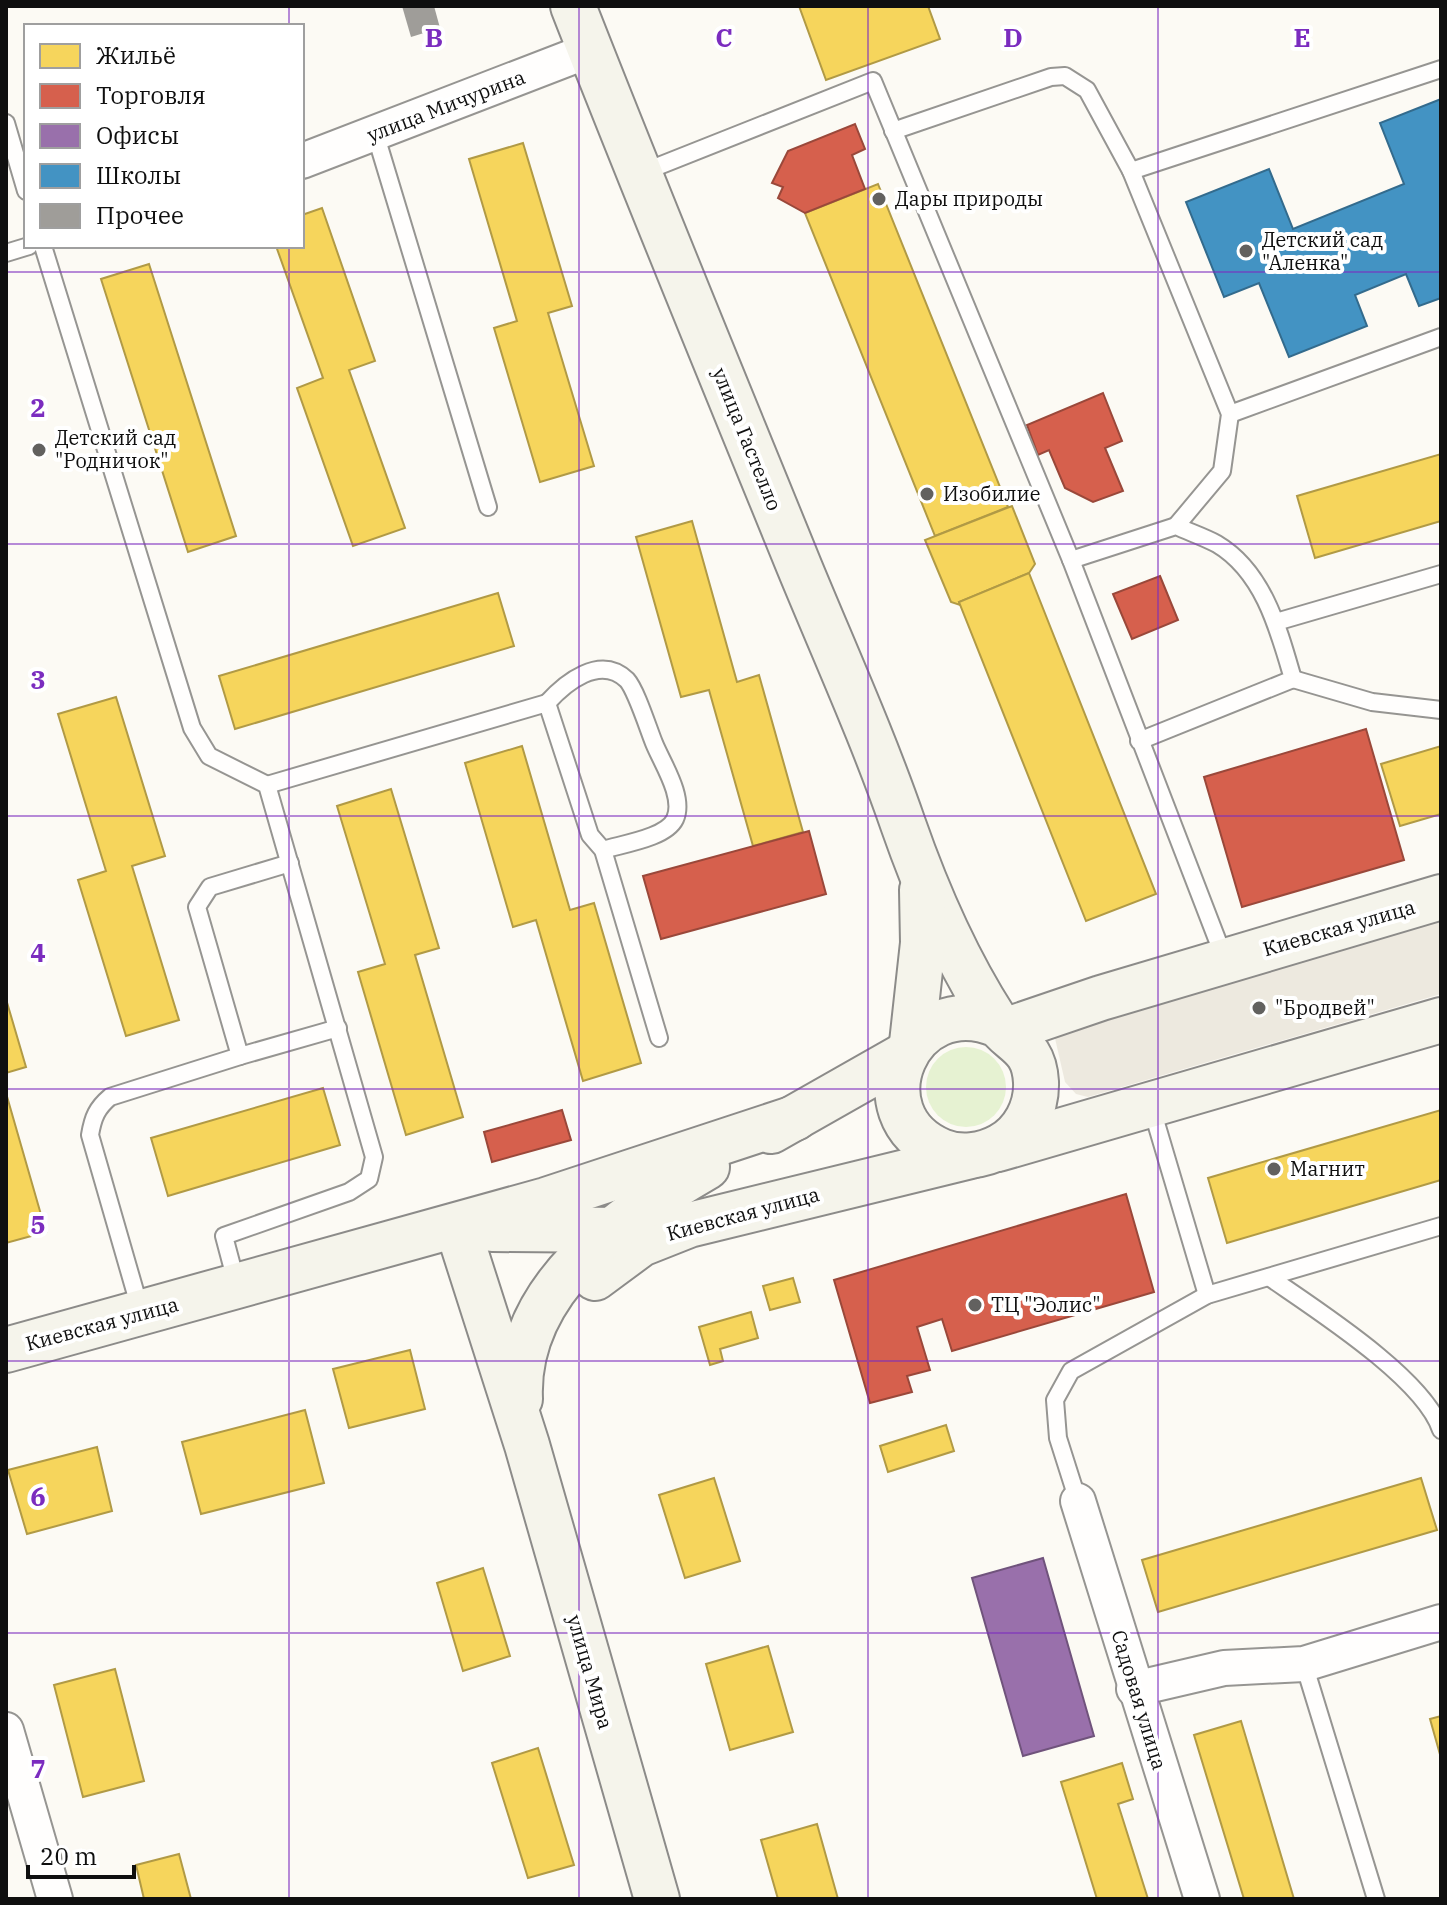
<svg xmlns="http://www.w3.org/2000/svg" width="1447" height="1905" font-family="'IBM Plex Serif',serif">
<rect width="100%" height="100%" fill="#fcfaf4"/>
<circle fill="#e6f2d2" cx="966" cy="1087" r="40"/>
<path fill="#ede9df" d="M1441 916V994L1088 1097 1076 1094 1065 1082 1054 1034Z"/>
<g fill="#f6d55c" stroke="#b19a45" stroke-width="2">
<path d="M799 6H928L940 39 826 80Z"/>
<path d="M523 143 572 306 548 313 594 466 540 482 494 328 517 321 469 159Z"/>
<path d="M878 184 1008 507 935 536 805 213Z"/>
<path d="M322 208 375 361 349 370 405 528 353 546 297 388 323 378 276 246H302V215Z"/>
<path d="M149 264 236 536 188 552 101 279Z"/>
<path d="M1441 454V521L1315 558 1297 496Z"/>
<path d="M1012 506 1035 564 1029 573 959 602 960 605 951 602 925 540Z"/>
<path d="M692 521 737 682 759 675 803 832 753 846 709 690 681 697 636 537Z"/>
<path d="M1029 573 1156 894 1086 921 959 602Z"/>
<path d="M498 593 514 646 235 729 219 676Z"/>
<path d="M116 697 165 856 132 866 179 1020 126 1036 78 880 106 871 58 714Z"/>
<path d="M522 746 570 910 594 903 641 1063 583 1081 536 920 513 927 465 763Z"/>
<path d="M1441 746V814L1400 826 1381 764Z"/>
<path d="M391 789 439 948 415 955 463 1117 406 1135 358 972 385 964 337 806Z"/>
<path d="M6 999 26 1067 6 1073Z"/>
<path d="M323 1088 340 1145 168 1196 151 1138Z"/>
<path d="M6 1093 46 1232 6 1243Z"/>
<path d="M1441 1110V1180L1227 1243 1208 1178Z"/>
<path d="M793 1278 800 1302 770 1310 763 1286Z"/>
<path d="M751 1312 758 1338 720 1349 723 1361 710 1365 699 1327Z"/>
<path d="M410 1350 425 1409 349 1428 333 1369Z"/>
<path d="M305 1410 324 1483 201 1514 182 1442Z"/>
<path d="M946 1425 954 1451 888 1472 880 1446Z"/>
<path d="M97 1447 112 1511 27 1534 8 1470Z"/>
<path d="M714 1478 740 1561 685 1578 659 1495Z"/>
<path d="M1421 1478 1437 1530 1158 1612 1142 1560Z"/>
<path d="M483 1568 510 1656 463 1671 437 1583Z"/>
<path d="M768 1646 793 1732 730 1750 706 1664Z"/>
<path d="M115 1669 144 1781 83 1797 54 1685Z"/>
<path d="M1441 1716V1758L1430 1719Z"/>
<path d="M1241 1721 1294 1899H1244L1194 1735Z"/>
<path d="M538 1748 574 1865 528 1878 492 1763Z"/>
<path d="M1122 1763 1133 1799 1118 1804 1148 1899H1097L1061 1782Z"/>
<path d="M817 1824 838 1899H778L761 1840Z"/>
<path d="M179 1854 191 1899H144L136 1865Z"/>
</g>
<g fill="#d6604d" stroke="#9a483a" stroke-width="2">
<path d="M855 124 865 149 852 155 865 189 805 213 778 198 783 187 772 183 788 151Z"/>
<path d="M1103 393 1122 441 1105 448 1123 491 1093 502 1065 488 1049 450 1038 455 1027 425Z"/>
<path d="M1160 576 1178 620 1132 639 1113 594Z"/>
<path d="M1366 729 1404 860 1242 907 1204 777Z"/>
<path d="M809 831 826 894 661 939 643 876Z"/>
<path d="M562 1110 571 1140 492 1162 484 1132Z"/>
<path d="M1126 1194 1154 1292 952 1351 942 1319 917 1327 930 1370 907 1376 912 1392 870 1403 834 1280Z"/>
</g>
<path fill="#9970ab" stroke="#70537c" stroke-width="2" d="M1043 1558 1094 1736 1023 1756 972 1578Z"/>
<path fill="#4393c3" stroke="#336b8d" stroke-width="2" d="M1441 99V298L1419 306 1406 274 1355 295 1367 326 1289 357 1259 283 1224 297 1186 202 1269 169 1293 229 1404 184 1380 123Z"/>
<path fill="#9f9d99" d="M402 6H434L440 28 411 37Z"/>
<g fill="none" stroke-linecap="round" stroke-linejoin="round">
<g stroke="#969592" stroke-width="20">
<g id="lane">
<path d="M6 123 26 191"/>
<path d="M893 131 1051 77 1065 76 1087 90 1131 171 1230 414 1222 471 1176 526"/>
<path d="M375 133 488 507"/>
<path d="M1131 171 1441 69"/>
<path d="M641 173 873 81 1071 560 1225 960"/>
<path d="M43 246 192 728 209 756 267 785 374 1157 369 1179 349 1192 224 1236 237 1285"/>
<path d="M6 253 29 246"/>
<path d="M1230 414 1441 337"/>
<path d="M1071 560 1176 526C1189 532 1204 537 1217 544 1264 572 1279 631 1293 679L1139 741"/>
<path d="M1276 622 1441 574"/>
<path d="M1293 679 1372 702 1441 710"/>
<path d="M547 703C565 683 600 654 627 680 636 690 648 728 654 743 662 763 685 797 675 819 666 838 622 844 603 850"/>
<path d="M267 785 547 703 590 835 603 850 659 1038"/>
<path d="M290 863 210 887 197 907 240 1056 338 1028"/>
<path d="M1151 1106 1207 1295"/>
<path d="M1269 1277C1315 1309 1424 1378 1441 1430"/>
<path d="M141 1312 90 1135C93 1117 97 1108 110 1097L240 1056"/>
<path d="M1078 1501 1058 1438 1055 1400 1071 1371 1207 1295 1441 1226"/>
<path d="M1304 1664 1376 1899"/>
</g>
</g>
<g stroke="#969592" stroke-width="38">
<g id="street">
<path d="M302 161 590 50"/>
<path d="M1078 1501 1202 1899"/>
<path d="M1134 1689 1224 1668 1304 1664 1441 1622"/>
<path d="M6 1730 55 1899"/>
</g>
</g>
<g stroke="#8c8b89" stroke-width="48">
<g id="secondary">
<path d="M573 6C646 193 723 379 799 566 834 651 873 737 903 824 926 890 957 961 995 1020 1010 1044 1034 1043 1036 1082 1037 1108 1024 1133 1001 1146 983 1156 960 1159 941 1151 855 1115 908 987 998 1025"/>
<path d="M1007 1030 1101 998 1441 897"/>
<path d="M912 1043 923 943 922 890"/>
<path d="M771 1131 905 1055"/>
<path d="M998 1149 1441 1020"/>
<path d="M457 1226 527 1445 657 1899"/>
<path d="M492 1229 623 1230"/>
<path d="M595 1278 641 1244 689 1225 971 1156"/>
<path d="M6 1350 546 1200 795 1118"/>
<path d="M520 1399C515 1287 621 1217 707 1167"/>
</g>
</g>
<use href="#lane" stroke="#fffefd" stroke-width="16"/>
<use href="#street" stroke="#fffefd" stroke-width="34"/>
<use href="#secondary" stroke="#f5f4eb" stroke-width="44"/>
</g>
<path fill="none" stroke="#7b2cbf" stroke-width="2" stroke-opacity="0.55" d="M289 6V26M579 6V1899M868 6V1899M1158 6V1899M289 246V1899M6 272H1441M6 544H1441M6 816H1441M6 1089H1441M6 1361H1441M6 1633H1441"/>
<g fill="#62615f" stroke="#fff" stroke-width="3">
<circle cx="879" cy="199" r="8"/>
<circle cx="1246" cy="251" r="8"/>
<circle cx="39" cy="450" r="8"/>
<circle cx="927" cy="494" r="8"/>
<circle cx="1259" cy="1008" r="8"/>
<circle cx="1274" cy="1169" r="8"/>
<circle cx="975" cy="1305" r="8"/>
</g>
<g text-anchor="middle" stroke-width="8" stroke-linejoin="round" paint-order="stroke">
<g font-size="20" fill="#0f0f0f" stroke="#fff">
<text transform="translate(446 106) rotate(-21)" y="7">улица Мичурина</text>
<text transform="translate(747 439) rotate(68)" y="7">улица Гастелло</text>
<text transform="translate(1339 928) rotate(-16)" y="7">Киевская улица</text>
<text transform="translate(743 1214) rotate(-15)" y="7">Киевская улица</text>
<text transform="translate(102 1324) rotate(-15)" y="7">Киевская улица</text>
<text transform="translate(590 1672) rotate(74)" y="7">улица Мира</text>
<text transform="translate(1139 1700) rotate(73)" y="7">Садовая улица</text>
</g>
<g font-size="20" fill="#0f0f0f" stroke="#fff" text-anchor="start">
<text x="895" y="206">Дары природы</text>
<text x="1262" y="247">Детский сад<tspan x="1262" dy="23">"Аленка"</tspan></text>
<text x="55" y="445">Детский сад<tspan x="55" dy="23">"Родничок"</tspan></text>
<text x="943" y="501">Изобилие</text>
<text x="1275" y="1015">"Бродвей"</text>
<text x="1290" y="1176">Магнит</text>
<text x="991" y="1312">ТЦ "Эолис"</text>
</g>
</g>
<g font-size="26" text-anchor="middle" font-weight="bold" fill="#7b2cbf" stroke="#fff" stroke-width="8" stroke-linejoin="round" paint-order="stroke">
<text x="434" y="47">B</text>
<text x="724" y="47">C</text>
<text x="1013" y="47">D</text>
<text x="1302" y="47">E</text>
<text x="38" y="417">2</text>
<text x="38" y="689">3</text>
<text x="38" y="962">4</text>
<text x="38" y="1234">5</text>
<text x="38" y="1506">6</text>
<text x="38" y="1778">7</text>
</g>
<rect width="1447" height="1905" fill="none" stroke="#0f0f0f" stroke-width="16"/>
<rect x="24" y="24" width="280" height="224" fill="#ffffff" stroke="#9f9f9f" stroke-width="2"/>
<rect x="40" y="44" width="40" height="24" fill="#f6d55c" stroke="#9f9f9f" stroke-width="2"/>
<text x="96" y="64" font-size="24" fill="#0f0f0f">Жильё</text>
<rect x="40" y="84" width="40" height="24" fill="#d6604d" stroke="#9f9f9f" stroke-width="2"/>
<text x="96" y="104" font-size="24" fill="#0f0f0f">Торговля</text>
<rect x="40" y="124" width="40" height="24" fill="#9970ab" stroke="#9f9f9f" stroke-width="2"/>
<text x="96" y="144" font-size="24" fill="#0f0f0f">Офисы</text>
<rect x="40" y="164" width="40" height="24" fill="#4393c3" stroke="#9f9f9f" stroke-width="2"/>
<text x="96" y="184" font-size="24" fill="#0f0f0f">Школы</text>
<rect x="40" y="204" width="40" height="24" fill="#9f9d99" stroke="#9f9f9f" stroke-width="2"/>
<text x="96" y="224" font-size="24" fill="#0f0f0f">Прочее</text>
<path d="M28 1865v12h106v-12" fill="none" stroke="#0f0f0f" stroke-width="4"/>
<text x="40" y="1865" font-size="24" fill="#0f0f0f" stroke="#ffffff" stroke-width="6" paint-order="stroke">20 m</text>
</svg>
